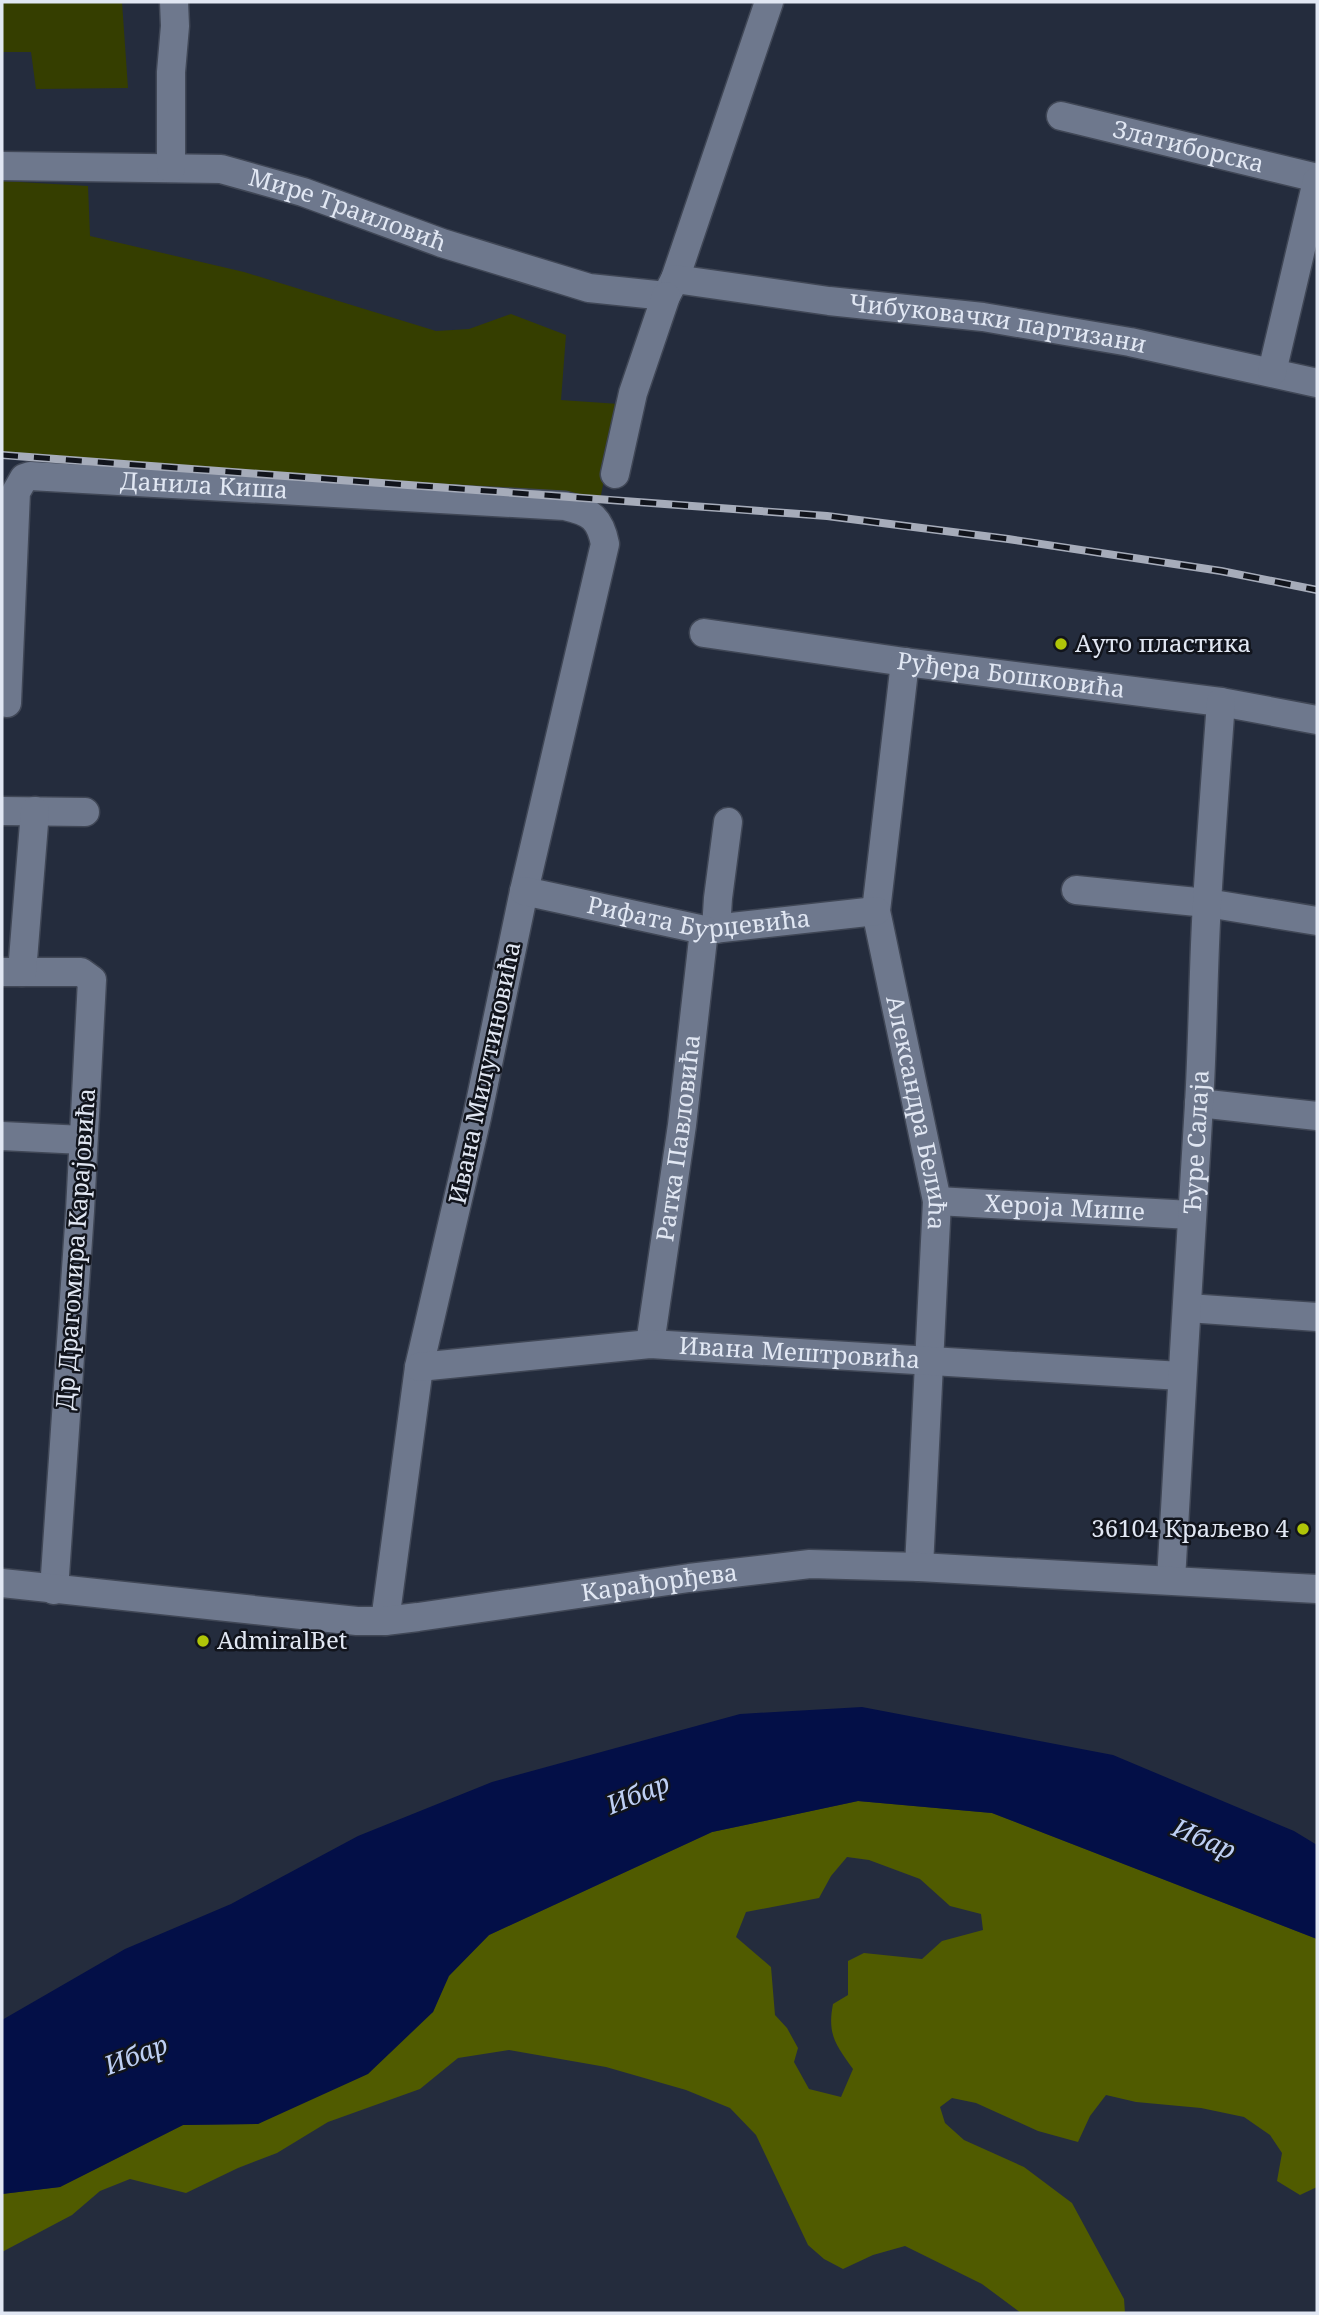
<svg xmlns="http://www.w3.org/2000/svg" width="1319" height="2315" font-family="'Noto Serif',serif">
<rect width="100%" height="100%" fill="#242c3d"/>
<g fill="#353e00">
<path d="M2 2H122L128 88 36 89 31 52H2Z"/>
<path d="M2 181 88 186 90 236 244 272 436 331 469 329 511 314 566 335 561 400 619 404 600 500 2 455Z"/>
</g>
<path fill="#505b00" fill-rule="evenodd" d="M858 1801 992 1813 1317 1939V2187L1300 2195 1277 2181 1282 2153 1270 2135 1244 2117 1201 2108 1136 2102 1106 2095 1090 2116 1078 2142 1038 2131 976 2103 952 2098 940 2107 945 2123 964 2140 1024 2167 1072 2203 1124 2299 1125 2313H1021L982 2284 905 2246 873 2255 843 2269 824 2259 808 2245 756 2135 730 2108 686 2090 606 2067 509 2050 458 2058 420 2089 328 2122 277 2153 238 2168 186 2193 130 2179 100 2191 72 2215 2 2252V2194L60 2187 183 2125 258 2124 433 2012 448 1976 489 1935 712 1832ZM847 1857 869 1860 920 1879 950 1906 981 1914 983 1930 942 1941 922 1959 864 1953 848 1961V1995L833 2004C827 2035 836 2045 853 2069L841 2097 809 2089 794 2062 798 2048 787 2028 775 2015 771 1967 736 1937 746 1912 819 1898 831 1876Z"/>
<path fill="#030f47" d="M862 1707 1113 1755 1294 1831 1317 1845V1939L992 1813 858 1801 712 1832 489 1935 449 1976 433 2012 368 2074 258 2124 183 2125 60 2187 2 2194V2020L125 1949 231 1904 358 1836 492 1782 740 1714Z"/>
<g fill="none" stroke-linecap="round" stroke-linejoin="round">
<g stroke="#404756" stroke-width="31">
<g id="minor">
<path id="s1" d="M1061 116 1317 178"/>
<path id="s2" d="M2 166 221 169 303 192 442 243 589 288 666 296 675 279 769 2"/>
<path d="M171 168V72L175 26 174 2"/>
<path id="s3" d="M675 279 829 301 983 317 1130 342 1317 383"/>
<path d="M1272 372 1317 181"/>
<path d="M615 474 633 393 666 296"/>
<path id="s4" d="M704 633 905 662 1221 702 1317 720"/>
<path id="s5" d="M905 662 876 911 937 1201 919 1567"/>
<path id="s6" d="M7 703 16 492 24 478 30 476 565 506C591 512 600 518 605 544L524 891 477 1117 419 1367 385 1621"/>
<path d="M2 811 85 812"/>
<path d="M1076 890 1207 903 1317 921"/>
<path id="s7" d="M524 891 704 930 876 911"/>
<path d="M716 929 718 898 728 822"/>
<path d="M2 972H81L92 980 80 1211 54 1590"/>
<path d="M22 972 35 811"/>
<path d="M1199 1103 1317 1116"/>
<path d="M2 1136 83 1140"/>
<path id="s8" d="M937 1201 1191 1215"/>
<path d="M1188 1308 1317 1317"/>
<path id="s9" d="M650 1344 682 1125 704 930"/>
<path id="s10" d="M419 1367 650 1344 1181 1376"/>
<path id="s11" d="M1171 1580C1179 1421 1190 1263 1199 1104 1203 1037 1203 970 1207 903 1211 836 1216 769 1221 702"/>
<path id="s12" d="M2 1583 357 1621H385L418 1617 689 1578 810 1564 919 1567 1317 1589"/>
</g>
</g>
<use href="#minor" stroke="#6e788d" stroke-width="28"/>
<g stroke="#a6acba" stroke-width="8">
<path id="rail" d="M2 455 827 516 1008 539 1221 571 1317 590"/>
</g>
<use href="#rail" stroke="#11141c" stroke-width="5" stroke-dasharray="16" stroke-linecap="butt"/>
</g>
<g fill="#afc508" stroke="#11141c" stroke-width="2.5">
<circle cx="1061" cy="644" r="7"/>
<circle cx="1303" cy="1529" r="7"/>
<circle cx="203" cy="1641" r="7"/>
</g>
<g text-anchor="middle" stroke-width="5" stroke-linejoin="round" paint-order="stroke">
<g font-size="24" fill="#e1e7f3" stroke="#11141c">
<text dy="8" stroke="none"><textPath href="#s1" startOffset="131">Златиборска</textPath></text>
<text dy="8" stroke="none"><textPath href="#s2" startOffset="352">Мире Траиловић</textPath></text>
<text dy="8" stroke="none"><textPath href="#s3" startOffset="326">Чибуковачки партизани</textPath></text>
<text dy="8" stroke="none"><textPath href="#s6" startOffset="408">Данила Киша</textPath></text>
<text dy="8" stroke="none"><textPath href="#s4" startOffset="310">Руђера Бошковића</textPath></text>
<text dy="8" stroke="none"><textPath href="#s7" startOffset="178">Рифата Бурџевића</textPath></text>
<text transform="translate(485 1073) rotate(-78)" y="8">Ивана Милутиновића</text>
<text dy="8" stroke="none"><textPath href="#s5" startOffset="457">Александра Белића</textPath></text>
<text dy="8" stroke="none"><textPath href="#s9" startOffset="208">Ратка Павловића</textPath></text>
<text dy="8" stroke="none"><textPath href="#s11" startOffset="439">Ђуре Салаја</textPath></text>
<text dy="8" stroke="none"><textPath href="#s8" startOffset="128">Хероја Мише</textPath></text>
<text transform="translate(76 1249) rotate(-86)" y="8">Др Драгомира Карајовића</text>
<text dy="8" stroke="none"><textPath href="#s10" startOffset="382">Ивана Мештровића</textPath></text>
<text dy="8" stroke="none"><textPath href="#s12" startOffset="662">Карађорђева</textPath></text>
</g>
<g font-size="24" fill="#e1e7f3" stroke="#11141c" text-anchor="start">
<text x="1075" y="652">Ауто пластика</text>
<text x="1289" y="1537" text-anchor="end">36104 Краљево 4</text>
<text x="217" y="1649">AdmiralBet</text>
</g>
<g font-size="26" font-style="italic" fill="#becff3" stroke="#11141c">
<text transform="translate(638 1794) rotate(-22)" y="9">Ибар</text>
<text transform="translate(1204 1839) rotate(23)" y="9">Ибар</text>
<text transform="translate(136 2055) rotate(-21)" y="9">Ибар</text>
</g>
</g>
<rect width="1319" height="2315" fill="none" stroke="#e1e7f3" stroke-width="7"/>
</svg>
